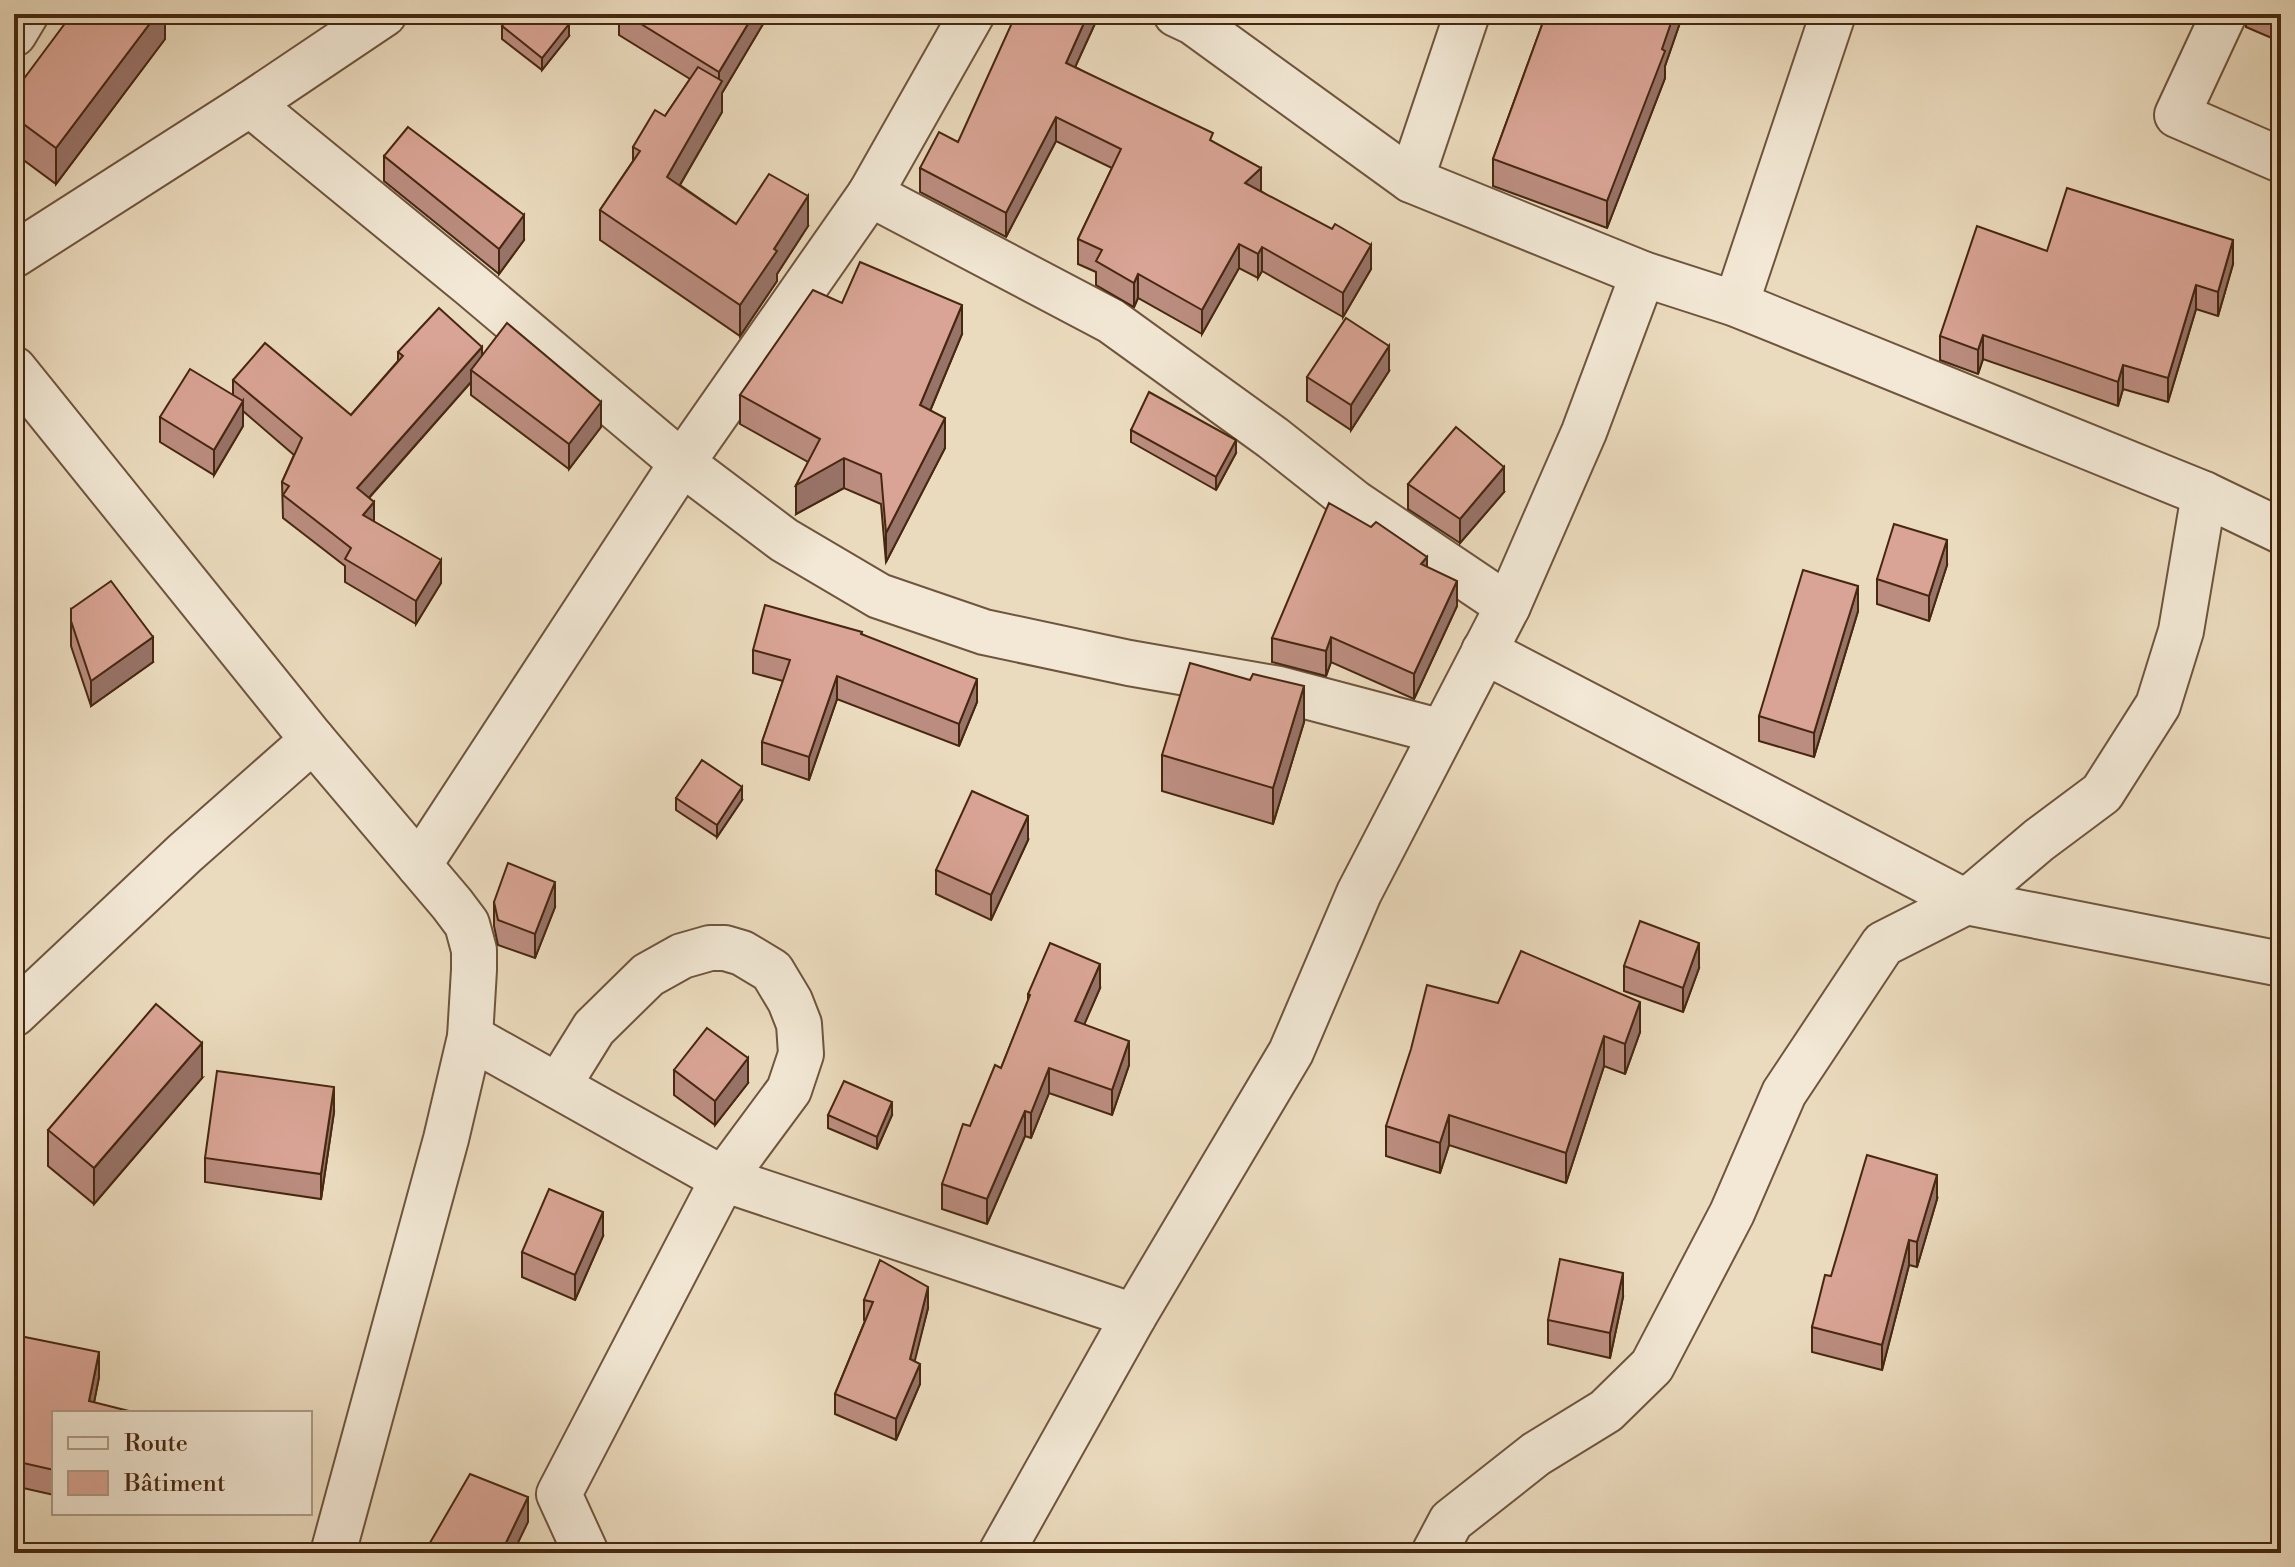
<svg xmlns="http://www.w3.org/2000/svg" width="2295" height="1567" font-family="'Libre Bodoni',serif">
<rect width="100%" height="100%" fill="#ebdbbe"/>
<filter id="stains"><feTurbulence type="fractalNoise" baseFrequency=".0025" numOctaves="4"/><feColorMatrix values="0 0 0 0 .2 0 0 0 0 .09 0 0 0 0 .02 0 0 0 .5 -.17"/></filter>
<radialGradient id="worn" r=".72"><stop offset=".6" stop-color="#630" stop-opacity="0"/><stop offset="1" stop-color="#630" stop-opacity=".3"/></radialGradient>
<g fill="none" stroke-linecap="round" stroke-linejoin="round">
<g stroke="#6e553b" stroke-width="48">
<g id="minor">
<path d="M1176 14 1193 22 1411 180 1643 274 1736 304 2204 494 2281 531"/>
<path d="M2224 14 2177 115 2281 160"/>
<path d="M14 34 26 14"/>
<path d="M250 104 471 285 682 463 784 540 879 596 984 632 1129 663 1279 689 1442 732"/>
<path d="M1411 180 1467 14"/>
<path d="M870 194 1111 321 1273 438 1355 503 1508 606"/>
<path d="M14 255 250 104 384 14"/>
<path d="M1736 304 1833 14"/>
<path d="M14 369 313 740 452 904 467 924 474 950V970L470 1037 446 1139 333 1553"/>
<path d="M1484 651 1966 902 2281 964"/>
<path d="M419 865 682 463 870 194 972 14"/>
<path d="M14 1014 185 853 313 740"/>
<path d="M470 1037 723 1179 1134 1316"/>
<path d="M558 1086 594 1028 648 975 682 956 710 948H725L742 953 772 971 790 1001 799 1024 801 1054 789 1090 723 1179 559 1494 586 1553"/>
<path d="M1001 1553 1134 1316 1291 1052 1359 893 1508 606 1584 432 1643 274"/>
<path d="M1434 1553 1451 1521 1536 1454 1606 1411 1652 1366 1732 1213 1784 1093 1883 944 1966 902 2039 840 2102 793 2158 705 2181 631 2204 494"/>
</g>
</g>
<use href="#minor" stroke="#f2e8d5" stroke-width="44"/>
</g>
<g fill="#bb8d80" stroke="#45280f" stroke-width="2">
<path d="M165 14V39L56 184 14 153V92Z"/>
<path d="M619 14H769L722 93V112L680 185 736 224 808 226 777 274V281L740 336 600 240V210L633 161V147L665 116 690 79 619 35Z"/>
<path d="M1098 14V17L1075 67 1213 142 1261 191 1371 269 1343 317 1262 271 1258 278 1239 268 1202 334 1138 298 1134 307 1096 285V272L1078 264V239L1112 168 1056 141 1006 237 920 192V168L958 142Z"/>
<path d="M1546 14H1683L1665 66V78L1607 228 1493 186V159Z"/>
<path d="M2246 14H2281V42L2246 27Z"/>
<path d="M502 26 569 36 542 70 502 39Z"/>
<path d="M384 156 524 240 499 274 384 181Z"/>
<path d="M2047 251 2233 264 2218 316 2196 309 2168 402 2123 389 2118 406 1983 359 1978 374 1940 360V336Z"/>
<path d="M842 303 962 334 930 411 945 448 886 562 881 504 844 488 796 514 808 462 740 424V395Z"/>
<path d="M398 352 482 357 601 427 569 469 471 395V382L369 498 374 522 441 583 416 624 345 582V566L283 518 282 482 294 455 243 411V426L214 475 160 442V417L233 395V380L351 415 398 361Z"/>
<path d="M1389 371 1351 430 1307 401V377Z"/>
<path d="M1131 430 1236 453 1216 490 1131 442Z"/>
<path d="M1408 484 1504 492 1460 543 1408 509Z"/>
<path d="M1947 565 1929 621 1877 604V579Z"/>
<path d="M1427 567 1457 606 1414 699 1331 662 1326 676 1272 662V638Z"/>
<path d="M71 609 153 662 91 706 71 646Z"/>
<path d="M1858 611 1814 757 1759 741V716Z"/>
<path d="M862 634 977 702 959 746 837 699 809 780 762 764V742L783 681 753 673V650Z"/>
<path d="M1304 722 1273 824 1162 791V755Z"/>
<path d="M676 798 742 800 717 837 676 810Z"/>
<path d="M1028 840 991 920 936 894V870Z"/>
<path d="M494 902 555 907 535 958 498 945 494 926Z"/>
<path d="M1624 966 1699 968 1683 1012 1624 991Z"/>
<path d="M1100 988 1084 1024 1129 1065 1112 1115 1049 1093 1031 1138 1025 1136 987 1224 942 1209V1184L1001 1068 1028 1001V994Z"/>
<path d="M1498 1003 1640 1032 1625 1074 1604 1066 1566 1183 1449 1145 1440 1173 1386 1156V1126Z"/>
<path d="M674 1070 748 1083 715 1125 674 1095Z"/>
<path d="M202 1078 94 1204 48 1166V1130Z"/>
<path d="M334 1112 321 1199 205 1182V1158Z"/>
<path d="M828 1115H892L877 1149 828 1128Z"/>
<path d="M1937 1199 1917 1267 1909 1265 1882 1370 1812 1352V1327L1831 1276Z"/>
<path d="M603 1236 575 1300 522 1277V1252Z"/>
<path d="M1623 1297 1610 1358 1548 1344V1320Z"/>
<path d="M864 1300 928 1308 914 1361 920 1384 896 1440 835 1414V1394L865 1321 864 1320Z"/>
<path d="M14 1342 99 1377 94 1402 54 1413V1495L14 1486Z"/>
</g>
<g fill="#987368" stroke="#45280f" stroke-width="2">
<path d="M157 14H165V39L56 184V148Z"/>
<path d="M754 14H769L722 93V112L667 207V177L719 85V72Z"/>
<path d="M1088 14H1098V17L1066 87V63Z"/>
<path d="M1674 14H1683L1665 66V78L1607 228V201Z"/>
<path d="M569 24V36L542 70V58Z"/>
<path d="M1056 117V141L1006 237V213Z"/>
<path d="M1261 168V192L1245 183Z"/>
<path d="M808 196V226L777 274V281L740 336V305L774 249Z"/>
<path d="M524 215V240L499 274V249Z"/>
<path d="M2233 240V264L2218 316V292Z"/>
<path d="M1239 244V268L1202 334V310Z"/>
<path d="M1371 245V269L1343 317V293Z"/>
<path d="M1262 247V271L1258 278V254Z"/>
<path d="M1138 274V298L1134 307V283Z"/>
<path d="M2196 285V309L2168 402V378Z"/>
<path d="M962 305V334L920 435V405Z"/>
<path d="M1983 335V359L1978 374V350Z"/>
<path d="M1389 346V371L1351 430V405Z"/>
<path d="M482 347V370H471V382L357 511V488Z"/>
<path d="M2123 365V389L2118 406V382Z"/>
<path d="M243 401V426L214 475V450Z"/>
<path d="M601 402V427L569 469V444Z"/>
<path d="M945 418V448L886 562V533Z"/>
<path d="M1236 440V453L1216 490V477Z"/>
<path d="M844 458V488L796 514V485Z"/>
<path d="M1504 467V492L1460 543V519Z"/>
<path d="M374 502V525L363 515Z"/>
<path d="M1947 540V565L1929 621V596Z"/>
<path d="M1427 557V582L1421 564Z"/>
<path d="M441 560V583L416 624V601Z"/>
<path d="M1457 581V606L1414 699V674Z"/>
<path d="M1858 586V611L1814 757V733Z"/>
<path d="M153 637V662L91 706V681Z"/>
<path d="M1331 637V662L1326 676V651Z"/>
<path d="M837 676V699L809 780V757Z"/>
<path d="M977 679V702L959 746V724Z"/>
<path d="M1304 686V722L1273 824V788Z"/>
<path d="M742 787V800L717 837V825Z"/>
<path d="M1028 816V840L991 920V895Z"/>
<path d="M555 882V907L535 958V934Z"/>
<path d="M1699 943V968L1683 1012V988Z"/>
<path d="M1100 964V988L1075 1046V1021Z"/>
<path d="M1640 1002V1032L1625 1074V1044Z"/>
<path d="M1604 1036V1066L1566 1183V1153Z"/>
<path d="M1129 1041V1065L1112 1115V1090Z"/>
<path d="M202 1043V1078L94 1204V1168Z"/>
<path d="M748 1058V1083L715 1125V1101Z"/>
<path d="M1049 1068V1093L1031 1138V1113Z"/>
<path d="M334 1087V1112L321 1199V1174Z"/>
<path d="M892 1102V1115L877 1149V1137Z"/>
<path d="M1025 1111V1136L987 1224V1199Z"/>
<path d="M1449 1115V1145L1440 1173V1143Z"/>
<path d="M1937 1175V1199L1917 1267V1242Z"/>
<path d="M603 1212V1236L575 1300V1275Z"/>
<path d="M1909 1240V1265L1882 1370V1345Z"/>
<path d="M1623 1273V1297L1610 1358V1333Z"/>
<path d="M928 1287V1308L910 1380V1359Z"/>
<path d="M99 1352V1377L92 1413 89 1401Z"/>
<path d="M920 1364V1384L896 1440V1419Z"/>
<path d="M528 1497V1522L513 1553H501Z"/>
</g>
<g fill="#d9a495" stroke="#45280f" stroke-width="2">
<path d="M72 14H157L56 148 14 117V92Z"/>
<path d="M512 14H556L569 24 542 58 502 26Z"/>
<path d="M625 14H754L719 72Z"/>
<path d="M1016 14H1088L1066 63 1213 133 1210 140 1261 168 1245 183 1332 229 1335 224 1371 245 1343 293 1262 247 1258 254 1239 244 1202 310 1138 274 1134 283 1096 261 1102 250 1078 239 1121 149 1056 117 1006 213 920 168 939 132 958 142Z"/>
<path d="M1546 14H1674L1662 49 1665 51 1607 201 1493 159Z"/>
<path d="M698 67 722 81 667 177 736 224 769 174 808 196 774 249 777 251 740 305 600 210 640 151 633 147 655 110 665 116Z"/>
<path d="M408 127 524 215 499 249 384 156Z"/>
<path d="M2067 188 2233 240 2218 292 2196 285 2168 378 2123 365 2118 382 1983 335 1978 350 1940 336 1977 226 2047 251Z"/>
<path d="M860 262 962 305 920 405 945 418 886 533 881 474 844 458 796 485 820 439 740 395 813 290 842 303Z"/>
<path d="M439 308 482 347 357 488 374 502 363 515 441 560 416 601 345 559 351 548 283 495 289 486 282 482 302 438 233 380 265 343 351 415 403 356 398 352Z"/>
<path d="M1346 318 1389 346 1351 405 1307 377Z"/>
<path d="M507 323 601 402 569 444 471 370Z"/>
<path d="M190 369 243 401 214 450 160 417Z"/>
<path d="M1149 392 1236 440 1216 477 1131 430Z"/>
<path d="M1456 427 1504 467 1460 519 1408 484Z"/>
<path d="M1329 503 1371 527 1376 522 1427 557 1421 564 1457 581 1414 674 1331 637 1326 651 1272 638Z"/>
<path d="M1894 524 1947 540 1929 596 1877 579Z"/>
<path d="M1803 570 1858 586 1814 733 1759 716Z"/>
<path d="M111 581 153 637 91 681 71 621V609Z"/>
<path d="M765 605 862 632 861 634 977 679 959 724 837 676 809 757 762 742 790 660 753 650Z"/>
<path d="M1190 663 1250 680 1253 674 1304 686 1273 788 1162 755Z"/>
<path d="M702 760 742 787 717 825 676 798Z"/>
<path d="M972 791 1028 816 991 895 936 870Z"/>
<path d="M508 863 555 882 535 934 498 920 494 902Z"/>
<path d="M1640 921 1699 943 1683 988 1624 966Z"/>
<path d="M1050 943 1100 964 1075 1021 1129 1041 1112 1090 1049 1068 1031 1113 1025 1111 987 1199 942 1184 963 1124 970 1126 995 1065 1001 1068 1030 995 1028 994Z"/>
<path d="M1521 951 1640 1002 1625 1044 1604 1036 1566 1153 1449 1115 1440 1143 1386 1126 1411 1049 1427 985 1498 1003Z"/>
<path d="M156 1004 202 1043 94 1168 48 1130Z"/>
<path d="M707 1028 748 1058 715 1101 674 1070Z"/>
<path d="M217 1071 334 1087 321 1174 205 1158Z"/>
<path d="M844 1081 892 1102 877 1137 828 1115Z"/>
<path d="M1867 1155 1937 1175 1917 1242 1909 1240 1882 1345 1812 1327 1825 1275 1831 1276Z"/>
<path d="M549 1189 603 1212 575 1275 522 1252Z"/>
<path d="M1560 1259 1623 1273 1610 1333 1548 1320Z"/>
<path d="M880 1260 928 1287 910 1359 920 1364 896 1419 835 1394 873 1302 864 1300Z"/>
<path d="M15 1335 99 1352 89 1401 137 1413H54V1470L14 1461V1342Z"/>
<path d="M470 1474 528 1497 501 1553H424Z"/>
</g>
<rect width="2295" height="1567" fill="none" stroke="#ebdbbe" stroke-width="48"/>
<rect x="16" y="16" width="2263" height="1535" fill="none" stroke="#45280f" stroke-width="4"/>
<rect x="24" y="24" width="2247" height="1519" fill="none" stroke="#45280f" stroke-width="2"/>
<rect x="52" y="1411" width="260" height="104" fill="#f2e8d5" stroke="#ad9b86" stroke-width="2"/>
<rect x="68" y="1437" width="40" height="12" fill="#f2e8d5" stroke="#ad9b86" stroke-width="2"/>
<text x="124" y="1451" font-size="24" fill="#45280f">Route</text>
<rect x="68" y="1471" width="40" height="24" fill="#d9a495" stroke="#ad9b86" stroke-width="2"/>
<text x="124" y="1491" font-size="24" fill="#45280f">Bâtiment</text>
<rect width="100%" height="100%" filter="url(#stains)"/>
<rect width="100%" height="100%" fill="url(#worn)"/>
</svg>
